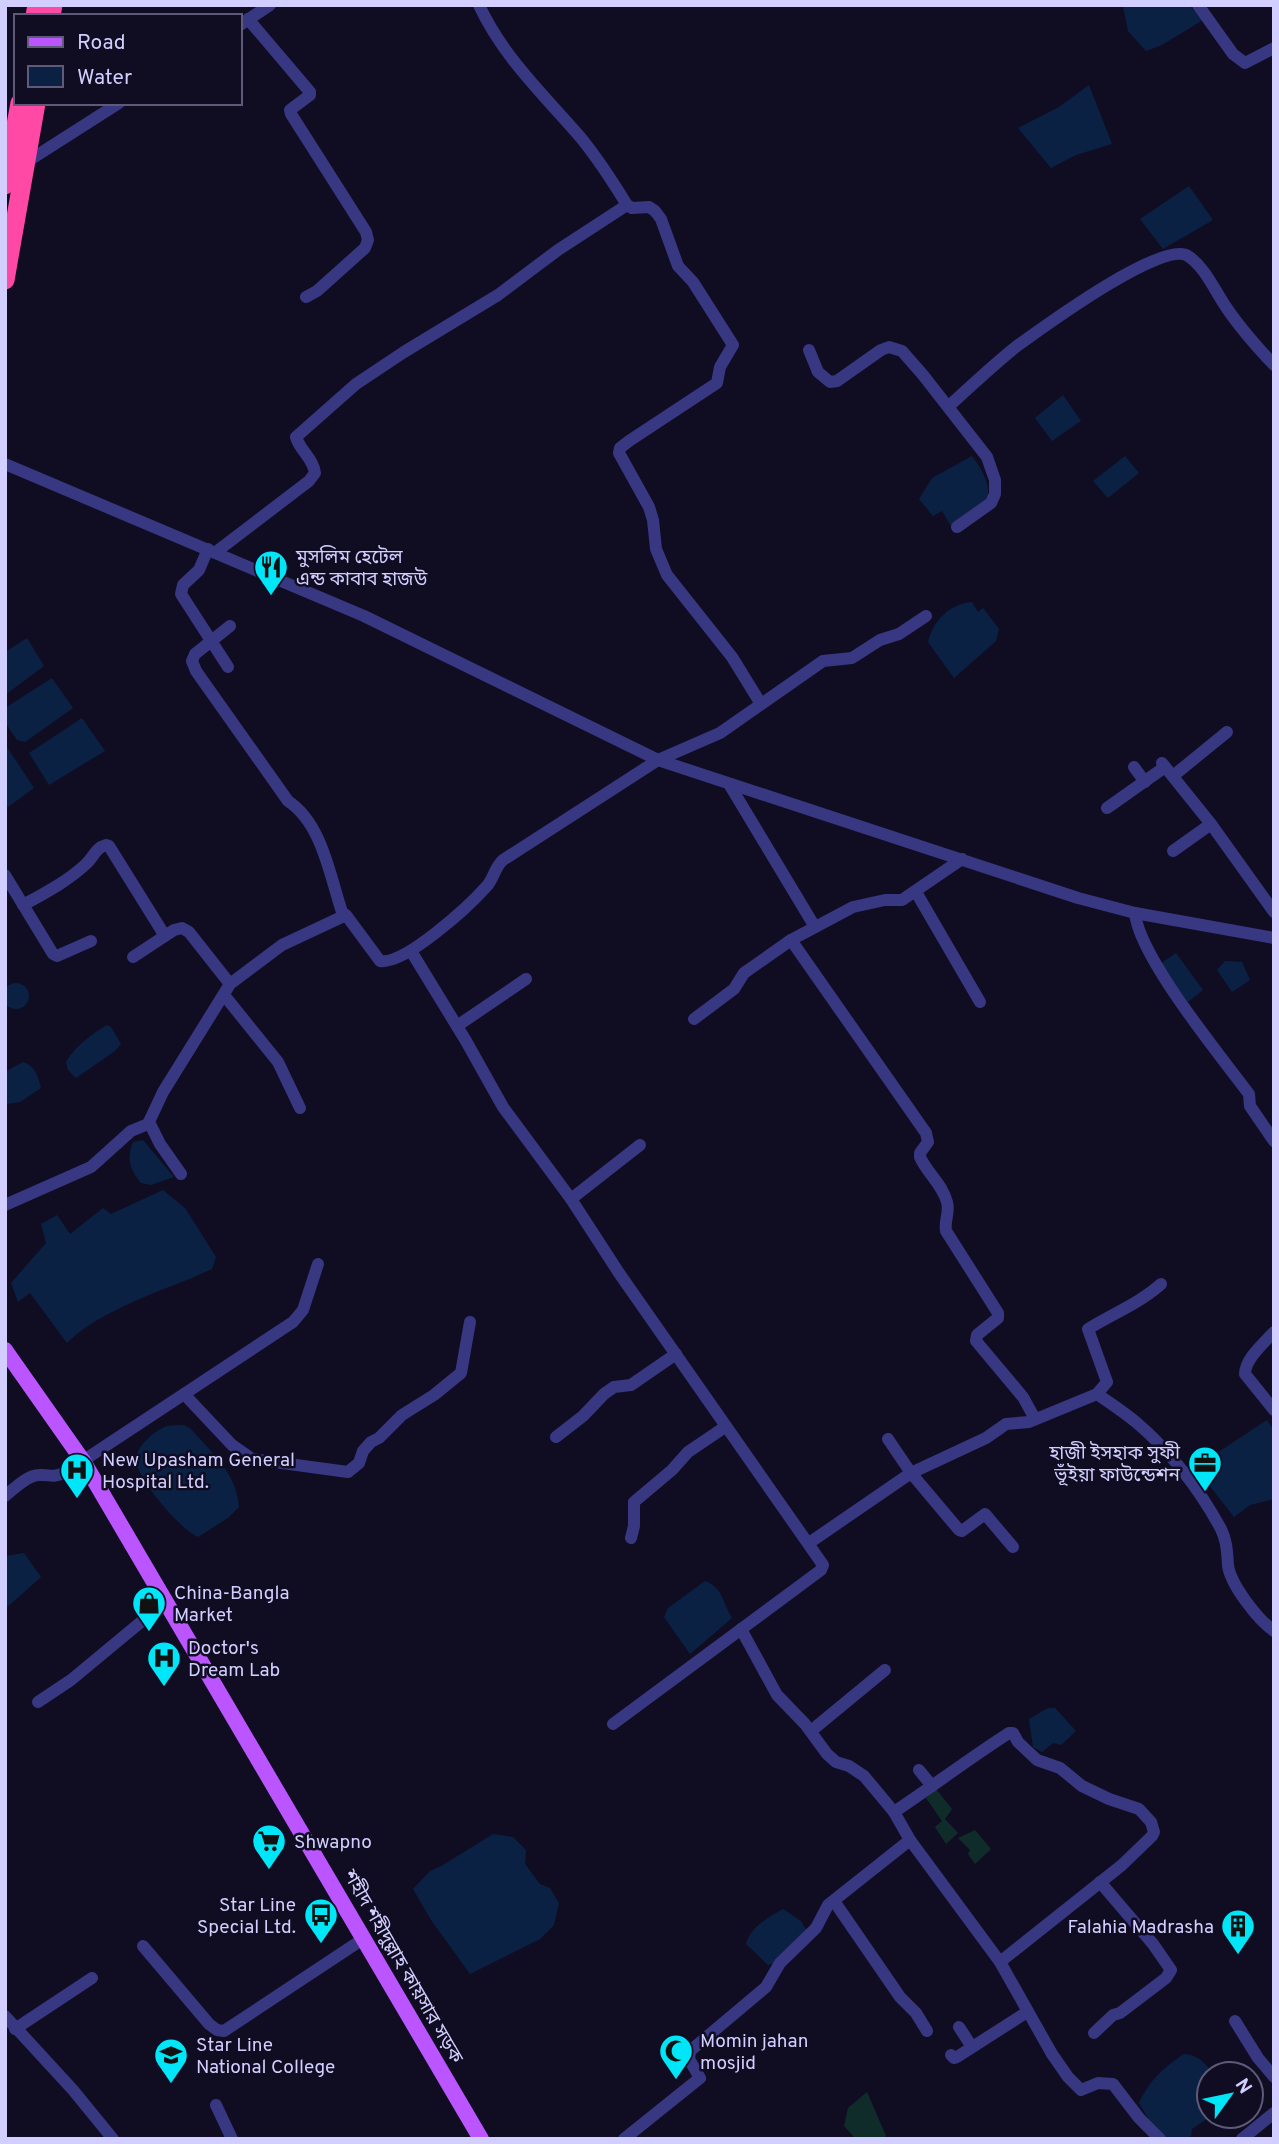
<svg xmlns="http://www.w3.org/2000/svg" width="1279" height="2144" font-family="Overpass,'Noto Sans Bengali',sans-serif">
<rect width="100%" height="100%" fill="#100d22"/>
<g fill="#102c2a">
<path d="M936 1789 952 1809 945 1819 958 1833 946 1844 935 1827 942 1821 926 1798Z"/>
<path d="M975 1830 991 1849 975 1864 968 1854 970 1850 958 1838Z"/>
<path d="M867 2092 886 2136 883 2139H856L844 2126 848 2108Z"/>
</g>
<g fill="#0a2144">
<path d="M1125 5H1189L1203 20 1162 45 1146 51 1128 31 1123 6Z"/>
<path d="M1089 85 1112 144 1076 155 1051 168 1018 128 1059 107Z"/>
<path d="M1189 186 1213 220 1163 249 1140 219Z"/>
<path d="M1063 395 1081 421 1052 441 1035 418Z"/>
<path d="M972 456C983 471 991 484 987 502L952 528 942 511 933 516 919 499 932 478Z"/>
<path d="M1125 456 1139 473 1108 498 1093 481Z"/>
<path d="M972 602 978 612 983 608 999 629 996 641 954 678 928 642C933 621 949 604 972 602Z"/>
<path d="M27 638 44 666 5 695V652Z"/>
<path d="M52 678 73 708 25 742 17 740 5 722V708Z"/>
<path d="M82 718 105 751 49 785 29 753Z"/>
<path d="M5 744 34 788 5 809Z"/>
<path d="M1176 953 1203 990 1188 1002 1160 964Z"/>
<path d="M1225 961 1242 962 1250 980 1232 992 1217 970Z"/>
<circle cx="16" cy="996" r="13"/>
<path d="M107 1025 111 1027 121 1044 115 1051 76 1078 68 1070 66 1062C75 1046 92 1034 107 1025Z"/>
<path d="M23 1062C35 1066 38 1076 41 1088L20 1102 7 1104 5 1072Z"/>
<path d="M143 1140 174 1177 151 1185 141 1183C130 1169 126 1160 133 1142Z"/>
<path d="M163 1190 185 1208 216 1257 212 1269C167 1290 102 1308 67 1343L30 1293 18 1302 11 1283 46 1243 41 1224 57 1215 70 1234 103 1208 111 1214Z"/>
<path d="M1267 1420 1274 1430V1499L1250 1505 1234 1517 1201 1475 1206 1460Z"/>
<path d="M184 1425 191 1429C212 1453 237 1474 239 1507L228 1518 198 1537C179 1528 141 1483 136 1462 134 1448 155 1430 167 1426 172 1425 179 1425 184 1425Z"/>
<path d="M24 1553 41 1577 5 1609V1556Z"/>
<path d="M705 1581C723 1587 723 1604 732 1618L690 1654 664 1617 668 1608Z"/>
<path d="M1048 1708H1055L1076 1731 1061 1745 1053 1743 1042 1752 1033 1747 1029 1719Z"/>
<path d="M493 1834 513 1837 526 1850 525 1864 540 1884 550 1888 559 1903 554 1925 540 1939 470 1974 431 1920 413 1889 430 1871 443 1865Z"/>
<path d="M783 1909 801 1921 808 1933 779 1962 768 1965 746 1944C750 1927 769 1917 783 1909Z"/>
<path d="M1184 2054C1197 2054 1206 2064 1214 2074H1209L1211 2116 1192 2129 1191 2136 1187 2139H1166L1149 2120 1139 2103C1150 2080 1163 2068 1184 2054Z"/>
</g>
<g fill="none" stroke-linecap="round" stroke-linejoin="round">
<g stroke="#383782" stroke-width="12">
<path d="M479 5C503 57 544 95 581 138 598 159 613 182 627 205L632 208 649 207 655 211 661 219 678 266 693 282 733 345 720 367 717 383 629 441 620 448 619 453 649 507 653 520 656 549 667 575 732 657 761 704"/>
<path d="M1198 5 1233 54 1245 63 1274 48"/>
<path d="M248 19 310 92V95L290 110 291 114 366 232 368 240 365 248 317 291 306 297"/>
<path d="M240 25 270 5"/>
<path d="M25 163 119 103"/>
<path d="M809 350 818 372 830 382 837 381 881 350 889 347 902 351 923 375 987 457 995 480V494L991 503 957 527"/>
<path d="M949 406C971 386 993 365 1017 346 1042 328 1163 239 1188 256 1205 267 1215 291 1226 307 1240 328 1257 347 1274 365"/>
<path d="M5 464 364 616 658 760 1078 898 1135 913 1274 938"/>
<path d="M208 549 199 570 183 585 181 594 228 667"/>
<path d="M216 552 309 481 315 473C313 458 300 451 296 437L356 384 404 352 498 295 558 250 627 205"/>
<path d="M230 626 195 654 192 661 196 671 288 801C323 824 330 878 343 915"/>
<path d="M1162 763 1211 824 1274 912"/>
<path d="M1134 767 1145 782"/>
<path d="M1173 776 1227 732"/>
<path d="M729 784 815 927"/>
<path d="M1107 808 1165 767"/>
<path d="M1173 851 1211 824"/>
<path d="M5 875 53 954 57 956 91 941"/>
<path d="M916 892 980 1002"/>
<path d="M23 905C45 893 68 881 86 864 94 857 95 848 106 845L109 846 165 936"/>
<path d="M1135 913C1139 957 1220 1055 1249 1094L1250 1106 1274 1141"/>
<path d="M791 940 926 1133 928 1142 920 1153V1157C927 1173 943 1185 947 1202 950 1213 944 1220 946 1231L998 1313V1318L977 1335 976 1341 1023 1397 1035 1419"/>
<path d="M411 951 466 1041 503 1107 571 1199 619 1273 823 1565 821 1570 613 1724"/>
<path d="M133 957 174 930 182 928 189 932 230 984"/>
<path d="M224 995 278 1062 300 1108"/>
<path d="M694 1019 734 989 744 973 791 940 853 907 885 900H902L962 859"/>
<path d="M457 1026 526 979"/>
<path d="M149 1122 160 1144 181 1174"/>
<path d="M571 1199 640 1145"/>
<path d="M5 1205 91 1167 131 1131 148 1124 163 1092 230 984 282 945 346 915 380 961C405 965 469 906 486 887 494 879 494 868 503 860L658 760 720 733 823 661 852 658 880 640 899 634 926 616"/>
<path d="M1274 1332C1264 1343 1245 1359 1245 1374L1274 1410"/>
<path d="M184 1394 232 1445 252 1459 348 1472 359 1463 363 1451 371 1442 379 1438 402 1415 434 1395 461 1373 470 1322"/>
<path d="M1097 1394C1110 1403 1124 1412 1137 1423 1170 1451 1200 1490 1221 1529 1227 1541 1227 1552 1228 1565 1230 1584 1258 1620 1274 1631"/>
<path d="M556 1437 583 1416 604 1394 614 1387 631 1385 676 1354"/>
<path d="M888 1439 911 1473 959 1530 962 1531 985 1514 1013 1547"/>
<path d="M5 1496C14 1489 27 1475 39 1475 52 1474 50 1479 66 1472L293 1322 303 1310 318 1264"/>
<path d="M631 1538 634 1526V1502L672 1470 688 1452 725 1427"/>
<path d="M809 1543 911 1473 986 1438 1006 1424 1029 1422 1097 1394 1107 1382 1088 1329C1112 1314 1140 1303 1161 1284"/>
<path d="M741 1629 777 1695 805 1724 827 1754 836 1762 849 1766 864 1776 894 1812 910 1840 1000 1962 1052 2054 1068 2077 1081 2090 1098 2083 1113 2084 1139 2118 1160 2139"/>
<path d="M38 1702 71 1680 159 1607"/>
<path d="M811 1731 885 1670"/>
<path d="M919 1770 932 1786"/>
<path d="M894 1812C933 1786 970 1758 1009 1733H1013L1018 1742 1037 1760 1060 1768 1082 1786 1109 1799 1139 1809 1151 1822 1154 1832 1152 1836 1122 1865 1000 1962"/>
<path d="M834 1901 900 1997 916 2013 927 2031"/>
<path d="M143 1946 209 2024 217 2030 224 2031 357 1943"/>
<path d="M5 2016 73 2090 113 2139"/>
<path d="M1235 2021 1258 2058 1274 2077"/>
<path d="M959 2027 972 2047"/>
<path d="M15 2029 92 1978"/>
<path d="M1094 2033 1113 2015 1120 2013 1166 1978 1171 1970 1153 1944 1100 1882"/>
<path d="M951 2055 954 2058 957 2057 1027 2012"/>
<path d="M216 2105 232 2139"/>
<path d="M624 2139 700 2078 689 2059 690 2051 766 1987 780 1963 816 1928 828 1905 910 1840"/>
<path d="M1242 2139 1274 2113"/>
</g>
<path stroke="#b5f" stroke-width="16" d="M5 1350 83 1461 481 2139"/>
<g stroke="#ff49a5" stroke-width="19">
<path d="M35 16 37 5"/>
<path d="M51 16 53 5"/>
<path d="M5 185 20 103"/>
<path d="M5 280 36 103"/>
</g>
</g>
<defs>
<g id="restaurant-pin" transform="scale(1.75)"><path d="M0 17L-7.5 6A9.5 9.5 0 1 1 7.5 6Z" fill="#00e6f9" stroke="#100d22"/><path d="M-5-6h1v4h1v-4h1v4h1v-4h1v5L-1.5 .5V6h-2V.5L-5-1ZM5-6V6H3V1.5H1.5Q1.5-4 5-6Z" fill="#111"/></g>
<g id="office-pin" transform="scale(1.75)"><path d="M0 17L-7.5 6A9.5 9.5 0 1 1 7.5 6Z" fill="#00e6f9" stroke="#100d22"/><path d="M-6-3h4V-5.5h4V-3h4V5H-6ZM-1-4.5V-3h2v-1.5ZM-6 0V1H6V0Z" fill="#111"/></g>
<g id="hospital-pin" transform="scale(1.75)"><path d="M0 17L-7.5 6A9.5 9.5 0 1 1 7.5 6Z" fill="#00e6f9" stroke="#100d22"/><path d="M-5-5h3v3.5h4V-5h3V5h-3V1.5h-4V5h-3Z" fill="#111"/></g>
<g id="shop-pin" transform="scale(1.75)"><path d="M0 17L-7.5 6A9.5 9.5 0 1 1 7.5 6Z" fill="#00e6f9" stroke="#100d22"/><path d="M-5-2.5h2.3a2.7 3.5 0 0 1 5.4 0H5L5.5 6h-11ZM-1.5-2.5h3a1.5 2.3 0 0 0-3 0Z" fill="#111"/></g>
<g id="supermarket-pin" transform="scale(1.75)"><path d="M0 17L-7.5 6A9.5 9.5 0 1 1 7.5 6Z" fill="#00e6f9" stroke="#100d22"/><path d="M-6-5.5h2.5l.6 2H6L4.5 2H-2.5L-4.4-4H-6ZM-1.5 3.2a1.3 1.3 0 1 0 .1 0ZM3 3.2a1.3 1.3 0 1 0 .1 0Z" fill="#111"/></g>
<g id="bus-pin" transform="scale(1.75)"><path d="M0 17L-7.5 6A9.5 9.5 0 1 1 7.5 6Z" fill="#00e6f9" stroke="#100d22"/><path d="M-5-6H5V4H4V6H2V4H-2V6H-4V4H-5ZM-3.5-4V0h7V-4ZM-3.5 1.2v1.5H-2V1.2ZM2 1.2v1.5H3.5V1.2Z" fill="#111"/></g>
<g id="building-pin" transform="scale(1.75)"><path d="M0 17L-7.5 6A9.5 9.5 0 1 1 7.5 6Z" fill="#00e6f9" stroke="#100d22"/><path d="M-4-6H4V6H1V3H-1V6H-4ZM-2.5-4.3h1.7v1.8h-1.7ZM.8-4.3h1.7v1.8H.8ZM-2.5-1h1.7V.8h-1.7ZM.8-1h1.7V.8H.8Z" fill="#111"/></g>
<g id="mosque-pin" transform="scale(1.75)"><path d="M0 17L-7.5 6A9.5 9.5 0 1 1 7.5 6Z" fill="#00e6f9" stroke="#100d22"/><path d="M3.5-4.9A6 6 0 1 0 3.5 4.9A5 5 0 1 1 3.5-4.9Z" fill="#111"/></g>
<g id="university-pin" transform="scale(1.75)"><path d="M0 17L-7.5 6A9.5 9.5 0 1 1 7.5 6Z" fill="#00e6f9" stroke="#100d22"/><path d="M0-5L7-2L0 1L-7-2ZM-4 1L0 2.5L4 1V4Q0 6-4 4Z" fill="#111"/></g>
</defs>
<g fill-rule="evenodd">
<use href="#restaurant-pin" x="271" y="567"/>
<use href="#office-pin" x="1205" y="1463"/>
<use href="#hospital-pin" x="77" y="1470"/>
<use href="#shop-pin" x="149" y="1603"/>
<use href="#hospital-pin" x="164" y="1658"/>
<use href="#supermarket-pin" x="269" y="1841"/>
<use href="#bus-pin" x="321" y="1915"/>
<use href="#building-pin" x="1238" y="1926"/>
<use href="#mosque-pin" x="676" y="2051"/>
<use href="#university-pin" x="171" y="2055"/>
</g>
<g text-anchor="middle" stroke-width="5" stroke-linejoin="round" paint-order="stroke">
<g font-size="19" fill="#d2ceff" stroke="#100d22" text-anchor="start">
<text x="296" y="563">মুসলিম হেটেল<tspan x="296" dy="22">এন্ড কাবাব হাজউ</tspan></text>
<text x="1180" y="1459" text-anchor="end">হাজী ইসহাক সুফী<tspan x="1180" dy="22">ভূঁইয়া ফাউন্ডেশন</tspan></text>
<text x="102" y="1466">New Upasham General<tspan x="102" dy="22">Hospital Ltd.</tspan></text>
<text x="174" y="1599">China-Bangla<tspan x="174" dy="22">Market</tspan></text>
<text x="188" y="1654">Doctor's<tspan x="188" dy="22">Dream Lab</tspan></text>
<text x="294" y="1848">Shwapno</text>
<text x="296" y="1911" text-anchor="end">Star Line<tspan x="296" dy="22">Special Ltd.</tspan></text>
<text x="1214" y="1933" text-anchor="end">Falahia Madrasha</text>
<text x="700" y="2047">Momin jahan<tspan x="700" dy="22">mosjid</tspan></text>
<text x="196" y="2051">Star Line<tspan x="196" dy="22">National College</tspan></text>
</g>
<g font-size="19" fill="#d2ceff" stroke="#100d22">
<text transform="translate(404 1966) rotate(60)" y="7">শহীদ শহীদুল্লাহ কায়সার সড়ক</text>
</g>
</g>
<rect width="1279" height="2144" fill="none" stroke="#d2ceff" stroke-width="14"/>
<rect x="14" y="14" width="228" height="91" fill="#100d22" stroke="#5e5a7a" stroke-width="2"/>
<rect x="28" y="37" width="35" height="10" fill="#bb55ff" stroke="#5e5a7a" stroke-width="2"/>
<text x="77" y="49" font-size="21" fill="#d2ceff">Road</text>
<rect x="28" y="66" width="35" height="21" fill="#0a2144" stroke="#5e5a7a" stroke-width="2"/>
<text x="77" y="84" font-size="21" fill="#d2ceff">Water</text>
<g transform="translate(1230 2095) rotate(57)"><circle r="33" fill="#100d22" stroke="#5e5a7a" stroke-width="2"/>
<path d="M0-5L12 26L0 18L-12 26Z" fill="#00e6f9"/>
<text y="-10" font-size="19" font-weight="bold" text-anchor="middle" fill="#d2ceff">N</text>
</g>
</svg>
